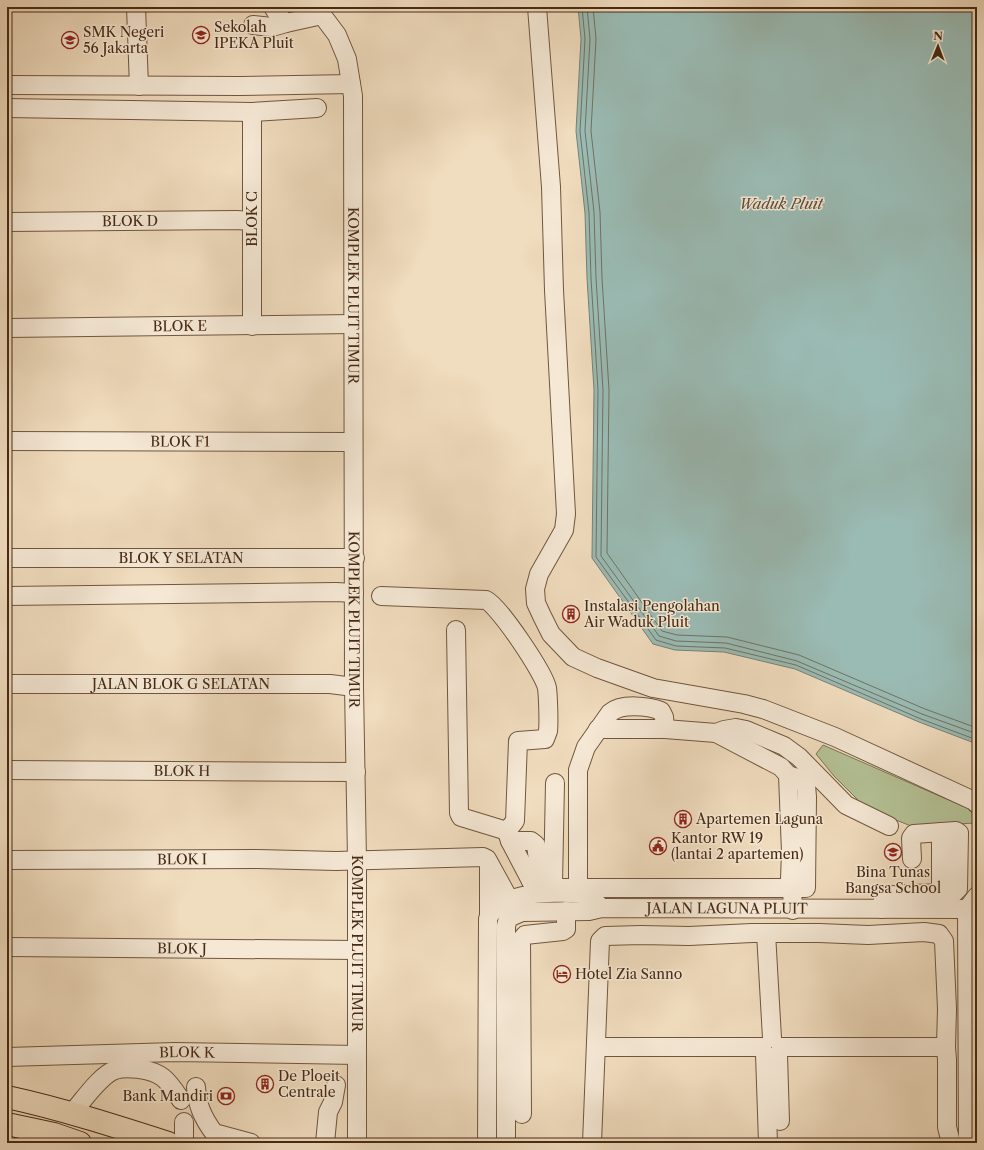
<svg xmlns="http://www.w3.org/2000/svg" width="984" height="1150" font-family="'Libre Caslon Text',serif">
<rect width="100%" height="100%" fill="#f0dcbe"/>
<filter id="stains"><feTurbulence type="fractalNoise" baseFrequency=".005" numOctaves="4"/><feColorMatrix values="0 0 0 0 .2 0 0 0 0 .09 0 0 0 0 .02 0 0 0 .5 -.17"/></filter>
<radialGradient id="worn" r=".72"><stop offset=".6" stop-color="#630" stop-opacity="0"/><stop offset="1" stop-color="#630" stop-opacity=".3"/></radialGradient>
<path fill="#b4c296" stroke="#7e7655" d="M823 745 967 808 977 818V823L911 826 866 808 834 776 816 754Z"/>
<path fill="#9abbb4" stroke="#798174" d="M578 7H977V744L919 722 795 669 724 652 675 650 653 644 592 558 594 390 587 278 585 213 576 131 581 39Z"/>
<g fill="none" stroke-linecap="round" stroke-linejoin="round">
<g stroke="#707264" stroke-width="1">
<path d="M582 7 585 39 580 131 589 213 591 278 598 390 596 557 656 640 676 646 725 648 796 665 921 719 977 740"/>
<path d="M587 7 590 39 585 131 594 212 596 278 603 390 601 556 659 636 676 641 726 643 797 661 922 714 977 734"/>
<path d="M593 7 596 39 591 131 600 212 602 278 609 390 607 553 662 631 677 635 727 637 799 655 925 709 977 728"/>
</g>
<g stroke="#71563e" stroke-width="20">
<g id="minor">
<path d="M136 7 139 86"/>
<path d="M273 7 278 15 286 23"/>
<path id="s1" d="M316 7 337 35 347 59 353 96 354 687 357 860V1143"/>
<path d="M537 7 551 187 554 290 566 514 564 530 539 574 535 589 536 603 542 616 551 634 573 657 597 668 653 688 744 704 763 709 835 737 974 801 977 804"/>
<path d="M253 25 272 27 286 23 322 15"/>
<path d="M7 85 240 86 351 84"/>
<path d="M7 108 252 112 317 108"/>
<path d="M252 112V326"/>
<path id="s2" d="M7 222 236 220 252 221"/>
<path id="s3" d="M7 328 353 324"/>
<path id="s4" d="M7 441 353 442"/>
<path id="s5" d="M7 558H355"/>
<path d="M7 596 336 592 354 593"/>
<path d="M381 596 486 600C499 606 544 673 547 688 548 696 549 722 548 731 547 734 546 736 545 739L518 741 515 821 507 831"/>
<path d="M456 630 459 813 461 817 507 831"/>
<path id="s6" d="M7 684H330L354 687"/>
<path d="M598 729H665L716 733 781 767 788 775 791 852 790 879 792 888 793 910"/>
<path d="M716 733 724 730 736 728 746 730 784 746 799 757 846 805 889 826"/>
<path id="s7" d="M7 770 356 772"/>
<path d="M788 775 798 778 806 785 807 797 806 888H792"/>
<path d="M507 832 510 841 531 881"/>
<path d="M510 841H531L536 845 541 882 534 890"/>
<path id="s8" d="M7 860 258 859 336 861 483 857 487 859 510 901"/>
<path d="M531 881 553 884 557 888H784"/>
<path d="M553 884 555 783"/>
<path d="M578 888V770L586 747 610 713C621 703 649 706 661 711L664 717 665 729"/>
<path d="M906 894 954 893 958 889 959 833 956 831 914 834 911 838 912 859"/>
<path d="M939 904V897L941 894V832"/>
<path d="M882 909 883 899 893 895"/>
<path d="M489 915V867"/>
<path d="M766 933 772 1038"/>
<path id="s9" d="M7 947 357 950"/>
<path d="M596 1047H762"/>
<path d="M781 1047H946"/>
<path d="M765 1054 768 1143"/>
<path d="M778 1054 780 1121"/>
<path id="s10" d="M7 1057 175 1052 357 1055"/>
<path d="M196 1087C197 1105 203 1118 214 1133L251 1143"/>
<path d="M72 1113C83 1101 100 1075 115 1070 123 1067 130 1068 139 1069 163 1072 168 1081 181 1100"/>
<path d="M522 1114 521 940 525 935 563 931 566 929V911"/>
<path d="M184 1143V1122"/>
<path d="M325 1143 328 1112 333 1102 336 1085"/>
<path d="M487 1143 488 919C492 906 511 899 523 896 535 893 573 891 585 895 590 897 597 904 602 908"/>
<path id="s11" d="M506 1143V926L508 918 522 912 589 911 602 908 967 909"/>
<path d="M592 1143 600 941 605 936 641 935 689 936 752 933H819L868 935 924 932 939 934 944 941 947 1009 946 1047 947 1060V1127L951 1143"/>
<path d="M968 1143 967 909 977 896"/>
</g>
</g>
<g stroke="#472a14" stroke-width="24">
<g id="highway">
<path d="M7 1097C62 1109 115 1126 168 1143"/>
<path d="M7 1124 54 1134 80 1143"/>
</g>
</g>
<use href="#minor" stroke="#f5e8d5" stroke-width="18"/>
<use href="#highway" stroke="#f0dcbe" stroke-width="22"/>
</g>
<defs>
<g id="university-ring" transform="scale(0.9)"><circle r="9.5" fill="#f5e8d5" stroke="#8f2418" stroke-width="1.5"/><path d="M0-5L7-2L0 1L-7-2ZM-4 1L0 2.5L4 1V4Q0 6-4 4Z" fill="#8f2418"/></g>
<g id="school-ring" transform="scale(0.9)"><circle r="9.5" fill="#f5e8d5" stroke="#8f2418" stroke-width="1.5"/><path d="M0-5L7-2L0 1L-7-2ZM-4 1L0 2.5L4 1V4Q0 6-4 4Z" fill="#8f2418"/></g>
<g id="building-ring" transform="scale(0.9)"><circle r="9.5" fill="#f5e8d5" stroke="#8f2418" stroke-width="1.5"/><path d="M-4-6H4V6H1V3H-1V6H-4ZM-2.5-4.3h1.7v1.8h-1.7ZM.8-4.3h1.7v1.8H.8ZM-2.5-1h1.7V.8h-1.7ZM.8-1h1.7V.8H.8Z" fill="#8f2418"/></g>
<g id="civic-ring" transform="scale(0.9)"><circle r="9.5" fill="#f5e8d5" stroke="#8f2418" stroke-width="1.5"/><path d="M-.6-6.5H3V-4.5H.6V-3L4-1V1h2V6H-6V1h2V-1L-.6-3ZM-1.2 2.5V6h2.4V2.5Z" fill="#8f2418"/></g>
<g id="hotel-ring" transform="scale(0.9)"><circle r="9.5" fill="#f5e8d5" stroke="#8f2418" stroke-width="1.5"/><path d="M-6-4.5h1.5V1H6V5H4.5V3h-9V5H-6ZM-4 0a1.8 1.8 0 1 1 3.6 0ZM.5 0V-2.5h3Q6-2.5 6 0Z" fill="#8f2418"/></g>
<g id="bank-ring" transform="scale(0.9)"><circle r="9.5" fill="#f5e8d5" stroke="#8f2418" stroke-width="1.5"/><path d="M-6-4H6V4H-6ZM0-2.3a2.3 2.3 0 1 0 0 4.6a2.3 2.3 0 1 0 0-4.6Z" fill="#8f2418"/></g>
</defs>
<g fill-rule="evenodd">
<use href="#university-ring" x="201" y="35"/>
<use href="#school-ring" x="70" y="40"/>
<use href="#building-ring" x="571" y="614"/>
<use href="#building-ring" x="683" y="819"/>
<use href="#civic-ring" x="658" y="846"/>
<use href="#school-ring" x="893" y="852"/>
<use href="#hotel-ring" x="562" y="974"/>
<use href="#building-ring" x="265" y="1084"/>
<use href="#bank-ring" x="226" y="1096"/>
</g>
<g text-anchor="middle" stroke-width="3" stroke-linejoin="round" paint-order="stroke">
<g font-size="14" fill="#472a14" stroke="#f5e8d5" text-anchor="start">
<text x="214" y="32">Sekolah<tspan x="214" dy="16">IPEKA Pluit</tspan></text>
<text x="83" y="37">SMK Negeri<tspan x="83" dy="16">56 Jakarta</tspan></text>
<text x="584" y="611">Instalasi Pengolahan<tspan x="584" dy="16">Air Waduk Pluit</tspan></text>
<text x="696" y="824">Apartemen Laguna</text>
<text x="671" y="843">Kantor RW 19<tspan x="671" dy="16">(lantai 2 apartemen)</tspan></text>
<text x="893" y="877" text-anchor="middle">Bina Tunas<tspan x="893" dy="16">Bangsa School</tspan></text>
<text x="575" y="979">Hotel Zia Sanno</text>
<text x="278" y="1081">De Ploeit<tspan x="278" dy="16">Centrale</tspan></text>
<text x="213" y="1101" text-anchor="end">Bank Mandiri</text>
</g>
<g font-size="14" fill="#472a14" stroke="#f5e8d5">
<text transform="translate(252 219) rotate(-90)" y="5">BLOK C</text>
<text dy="5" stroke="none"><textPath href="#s2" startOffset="123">BLOK D</textPath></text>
<text dy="5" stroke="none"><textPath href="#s1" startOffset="298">KOMPLEK PLUIT TIMUR</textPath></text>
<text dy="5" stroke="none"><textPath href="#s3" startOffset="173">BLOK E</textPath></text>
<text dy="5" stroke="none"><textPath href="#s4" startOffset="173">BLOK F1</textPath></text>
<text dy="5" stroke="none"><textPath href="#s5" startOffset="174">BLOK Y SELATAN</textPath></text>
<text dy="5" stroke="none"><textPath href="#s1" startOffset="622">KOMPLEK PLUIT TIMUR</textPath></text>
<text dy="5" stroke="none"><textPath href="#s6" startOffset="174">JALAN BLOK G SELATAN</textPath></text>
<text dy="5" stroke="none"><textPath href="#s7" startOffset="175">BLOK H</textPath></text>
<text dy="5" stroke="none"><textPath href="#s8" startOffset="175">BLOK I</textPath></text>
<text dy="5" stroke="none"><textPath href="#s11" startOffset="446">JALAN LAGUNA PLUIT</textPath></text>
<text dy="5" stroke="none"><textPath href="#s1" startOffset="946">KOMPLEK PLUIT TIMUR</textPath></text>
<text dy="5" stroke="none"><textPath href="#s9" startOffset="175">BLOK J</textPath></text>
<text dy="5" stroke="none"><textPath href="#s10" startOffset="180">BLOK K</textPath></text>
</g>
<g font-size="15" font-style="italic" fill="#5c4e3c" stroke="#f5e8d5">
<text x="781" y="209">Waduk Pluit</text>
</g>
</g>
<rect width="984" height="1150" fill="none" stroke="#f0dcbe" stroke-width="24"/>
<rect x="8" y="8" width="968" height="1134" fill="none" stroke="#472a14" stroke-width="2"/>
<rect x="12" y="12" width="960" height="1126" fill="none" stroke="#472a14"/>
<g transform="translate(938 46) rotate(1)" stroke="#f5e8d5" stroke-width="3" paint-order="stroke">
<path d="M0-3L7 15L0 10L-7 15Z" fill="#472a14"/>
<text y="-6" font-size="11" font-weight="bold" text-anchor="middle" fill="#472a14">N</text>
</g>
<rect width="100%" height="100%" filter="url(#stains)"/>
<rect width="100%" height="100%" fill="url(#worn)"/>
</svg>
